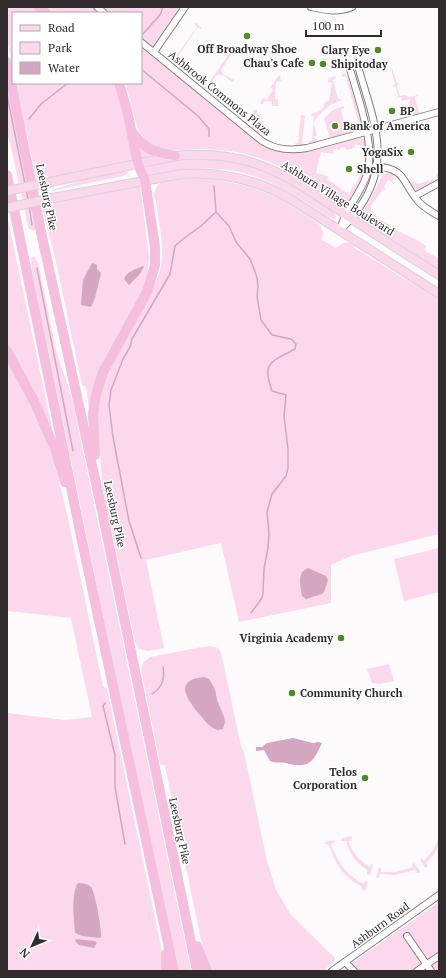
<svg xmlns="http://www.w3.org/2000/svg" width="446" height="978" font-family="'PT Serif',serif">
<rect width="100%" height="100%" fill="#fdfafc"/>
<g fill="#fcd8ec">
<path d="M7 7H35L42 13H13V68L7 39Z"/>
<path d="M45 7H180L149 53 261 144 268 148 283 153H298L359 137C368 139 367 151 366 158L363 157V151L362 150 363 146 355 144 354 148 346 150 345 147 340 148V150L334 149 333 154 321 152 316 173 328 176 327 180C336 183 341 191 350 194L351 189 356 184 362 170 364 173 360 182 349 201 345 203 338 202 301 178 272 163 246 154 230 151 203 149 163 151 148 145C146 138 139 134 137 126 132 112 130 97 125 83H141V13H52Z"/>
<path d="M194 23H196L202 28 200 29 198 27 174 62 176 65 175 66 168 61 169 60 172 62 197 27Z"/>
<path d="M229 47 237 53 233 52 221 70 223 74 234 80V81L232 82C227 78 223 72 216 76L205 91 201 89 203 86 206 87 231 51Z"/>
<path d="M391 68H392L397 83 400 84 397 86 400 96 404 95 409 97 418 95 415 98 419 113 422 112 423 114 408 118V116L412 115 408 102H410V99L402 101 401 97 395 98 398 96 396 87 392 86 395 84Z"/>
<path d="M354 73 356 74 370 127 369 128Z"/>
<path d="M342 74H345L348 77 361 122V128L358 131 356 129 360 128 346 77H342Z"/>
<path d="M280 75 281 81 276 82 275 99 278 100V106H272V102L264 101 263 104H260L263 98 267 99 273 90 271 87 278 76Z"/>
<path d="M335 76 336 78 333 80 338 99 342 100 330 105 316 118 314 124 317 136H314V139H317V141L309 144 308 141H312L314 117 310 115C318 112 323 111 325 102L329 101 332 83 328 82V79Z"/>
<path d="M7 83 36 228 34 231 29 229 27 222 11 147 7 133Z"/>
<path d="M16 83H115L117 87 135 161 49 179 48 175 36 177Z"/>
<path d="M343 106 344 107V108L341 110 346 130 350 129 351 133 330 138 324 118 333 110Z"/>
<path d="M254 110H257V114H261V117L252 118 246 125 245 123Z"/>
<path d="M301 115 305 116 302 145 298 147 295 143H298Z"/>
<path d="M256 120H260L263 124C262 128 263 133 259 134L252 128V125Z"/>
<path d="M138 144 158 156 142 160Z"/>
<path d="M189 158 219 159 250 165 280 176 331 209 336 216V218L334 219 329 217C293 194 261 171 217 169 203 168 188 169 174 171 167 171 157 176 150 175 147 174 147 173 145 171L147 165 176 159Z"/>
<path d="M120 171 130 172 123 176 52 191V190L89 178Z"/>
<path d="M387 172 393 175V181L391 182 388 180 384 187 387 190 383 189 371 206V213L400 232 413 238 426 246 424 250 439 259V270L360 217 362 216 363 213 362 212 372 196 382 176Z"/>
<path d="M439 174V179L420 190H416L411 185V183L415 181 417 184 437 179 436 175Z"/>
<path d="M202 176 251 187 269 194 281 199 319 224C324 230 323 233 322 240L336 248C342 243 350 238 355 248L439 300V534L351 556 331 565V603L239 622 221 543 146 560 164 648 148 651 139 649 135 642 102 485C102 458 95 431 98 403 101 382 112 364 122 346 131 329 140 312 149 295 154 286 159 276 161 266 165 245 158 221 156 201L154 198C154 173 184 177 202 176Z"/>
<path d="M140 185 149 258 147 277 143 291 104 359 99 373 89 410 86 387 82 385 55 257 42 208 54 205 55 202Z"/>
<path d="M7 215 52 428V430L7 345Z"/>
<path d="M34 256 38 262 56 350 72 398 191 971H179L116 678 32 272 31 258Z"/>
<path d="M7 360 30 401 48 444 54 462 68 518 103 686 107 689 161 947 164 971H7V713L65 720 92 717 71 618 7 611Z"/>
<path d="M439 548V592L404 601 394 559Z"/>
<path d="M211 646 218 648 221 652 241 746 244 752 267 861 276 890 291 915 335 958 334 962 323 971H212L206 958 201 940 165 766 160 764 141 669 143 663 150 657 202 647Z"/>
<path d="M389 664 394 681 379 684 372 683 367 669Z"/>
<path d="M439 834C439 849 436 853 426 863L428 866 425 868 420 859 421 858 424 861C432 853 437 845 439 834Z"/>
<path d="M352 837V839L348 841 356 856 369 867 371 864 373 865 370 875 367 874V870C356 863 350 854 346 841H341L342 838 351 836Z"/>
<path d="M334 840 335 842 331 844C338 862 346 875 364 884L365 881 368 882 365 891 362 890V887C344 877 335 864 329 845L324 844 325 842Z"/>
<path d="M414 863 420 871 419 873H417L415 870 395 875 380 874 379 878H376L379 867 381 868V872H396L413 867 412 864Z"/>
<path d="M439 902V971H341Z"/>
</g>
<g fill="#d4a6c0">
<path d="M92 263 97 265V269L101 273 95 298 91 307 81 305 83 280Z"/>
<path d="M143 266 144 267 139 275 129 285 124 279C127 271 136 269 143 266Z"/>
<path d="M308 568 326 576 328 580 324 592 322 594 306 599 302 596C301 586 296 573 308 568Z"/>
<path d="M204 677 209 679 215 689 217 700 224 717 225 722 223 729 218 730C209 728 205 720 199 714 187 699 173 680 204 677Z"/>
<path d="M293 738 313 743 318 742 322 743C313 763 308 769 286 763 282 762 277 763 273 762L270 761 264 750 256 751V747H262L267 743Z"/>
<path d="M79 883C83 883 88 884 91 887 95 891 102 931 101 937L99 938 82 936 75 933C74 917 71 899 77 884Z"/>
<path d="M76 939 95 941 97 943 94 948 79 945 75 941Z"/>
</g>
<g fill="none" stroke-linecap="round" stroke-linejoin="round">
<g stroke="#d4a6c0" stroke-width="1.5">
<path d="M141 36 160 15 163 7"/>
<path d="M141 69 198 116 209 129V136"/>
<path d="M7 95 25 184"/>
<path d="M29 119 41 104 68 83"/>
<path d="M214 186 216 212 229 226 236 242 250 259 254 269 257 278 258 287 257 296 261 320 272 335 291 339 296 344 295 349C272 362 261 361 272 391L286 395 284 416 288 449V468L286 476 272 494 267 512 269 533 268 548 264 569 263 593 262 598 251 613"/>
<path d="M26 189 28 199"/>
<path d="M29 205 32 225"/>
<path d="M37 268 73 451"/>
<path d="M141 558 129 521 113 437 109 405 111 390 123 359 130 347 132 339 170 274 175 246 183 239 201 226 216 212"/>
<path d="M152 694C162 688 165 678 163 667"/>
<path d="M105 703 103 706 115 755V787L125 844"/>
</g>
<g stroke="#8a7c83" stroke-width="8">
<g id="minor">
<path d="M97 7 104 13"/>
<path d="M311 7C325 10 338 13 352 7"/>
<path d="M141 42 262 141C276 150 290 151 307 148L439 112"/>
<path d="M154 52 185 7"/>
<path d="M375 166C407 169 401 181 418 201 424 208 432 212 439 216"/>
<path d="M415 196 439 183"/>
<path d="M340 229C343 221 346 213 350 206 356 197 362 188 366 177 377 148 358 98 350 69"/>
<path d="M340 230C350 221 356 214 363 202 392 156 371 114 358 66"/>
<path d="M407 936 431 971"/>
<path d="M345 962 354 971"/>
<path d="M332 971 439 895"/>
<path d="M417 971 439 956"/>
</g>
</g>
<g stroke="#d6d5d5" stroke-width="10">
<g id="major">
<path d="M50 182 175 156C253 148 291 178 352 219 381 238 410 257 439 275"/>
<path d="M53 198 181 174C220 171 255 179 289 198L439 294"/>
</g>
</g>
<g stroke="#d6d5d5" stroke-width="10">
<g id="highway">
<path d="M39 7 46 13"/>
<path d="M7 62 41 232 101 506 197 971"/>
<path d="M133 133C146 151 155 152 175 156"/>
<path d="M7 175 82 541 174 971"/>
<path d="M7 351 34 401 55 449 65 482"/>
<path d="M95 455 93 414 96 394 103 372 147 292 155 265V247L145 180 138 164 127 110 119 83"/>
<path d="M197 946 207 971"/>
<path d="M166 954V971"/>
</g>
</g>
<use href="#minor" stroke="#fff" stroke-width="6"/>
<use href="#major" stroke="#fad7eb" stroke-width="8"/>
<use href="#highway" stroke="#f7bdde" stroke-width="9"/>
<g stroke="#d6d5d5" stroke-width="10" stroke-linecap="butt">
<g id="major-bridge">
<path d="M7 191 50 182"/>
<path d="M7 208 53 198"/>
</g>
</g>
<use href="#major-bridge" stroke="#fad7eb" stroke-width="8"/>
</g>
<g fill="#518924" stroke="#fff" stroke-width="1.5">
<circle cx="247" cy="36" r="4"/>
<circle cx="378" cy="50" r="4"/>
<circle cx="312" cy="63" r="4"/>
<circle cx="323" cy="64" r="4"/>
<circle cx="392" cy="111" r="4"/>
<circle cx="335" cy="126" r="4"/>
<circle cx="411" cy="152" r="4"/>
<circle cx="349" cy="169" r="4"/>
<circle cx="341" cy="638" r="4"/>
<circle cx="292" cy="693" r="4"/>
<circle cx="365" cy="778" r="4"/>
</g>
<g text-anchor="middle" stroke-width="3" stroke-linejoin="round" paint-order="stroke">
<g font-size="11" font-weight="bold" fill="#312b2e" stroke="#fff" text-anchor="end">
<text x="247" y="53" text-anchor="middle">Off Broadway Shoe</text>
<text x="370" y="54">Clary Eye</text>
<text x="304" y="67">Chau's Cafe</text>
<text x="331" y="68" text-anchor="start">Shipitoday</text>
<text x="400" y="115" text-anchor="start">BP</text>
<text x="343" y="130" text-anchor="start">Bank of America</text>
<text x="403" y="156">YogaSix</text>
<text x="357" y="173" text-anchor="start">Shell</text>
<text x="333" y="642">Virginia Academy</text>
<text x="300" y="697" text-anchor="start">Community Church</text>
<text x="357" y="776">Telos<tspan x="357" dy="13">Corporation</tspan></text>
</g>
<g font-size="11" fill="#312b2e" stroke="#fff">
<text transform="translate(220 93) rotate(39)" y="4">Ashbrook Commons Plaza</text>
<text transform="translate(47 197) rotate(78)" y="4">Leesburg Pike</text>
<text transform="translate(338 198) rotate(32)" y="4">Ashburn Village Boulevard</text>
<text transform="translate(115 514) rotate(78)" y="4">Leesburg Pike</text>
<text transform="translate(180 831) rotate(78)" y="4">Leesburg Pike</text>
<text transform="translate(380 925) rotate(-36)" y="4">Ashburn Road</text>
</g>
</g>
<rect width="446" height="978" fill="none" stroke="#312b2e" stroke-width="16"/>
<rect x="12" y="12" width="130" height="72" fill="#ffffff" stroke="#adaaab"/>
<rect x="20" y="25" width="20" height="6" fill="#fad7eb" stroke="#adaaab"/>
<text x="48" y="32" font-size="12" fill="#312b2e">Road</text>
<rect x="20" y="42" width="20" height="12" fill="#fcd8ec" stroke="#adaaab"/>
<text x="48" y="52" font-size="12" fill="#312b2e">Park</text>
<rect x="20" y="62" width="20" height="12" fill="#d4a6c0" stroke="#adaaab"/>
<text x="48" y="72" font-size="12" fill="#312b2e">Water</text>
<g transform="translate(32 946) rotate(226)" stroke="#ffffff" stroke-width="3" paint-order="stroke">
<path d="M0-3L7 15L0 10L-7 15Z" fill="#312b2e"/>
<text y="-6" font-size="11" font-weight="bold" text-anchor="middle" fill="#312b2e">N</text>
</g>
<path d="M306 30v6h75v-6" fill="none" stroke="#312b2e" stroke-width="2"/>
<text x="312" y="30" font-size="12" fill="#312b2e" stroke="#ffffff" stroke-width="3" paint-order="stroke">100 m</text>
</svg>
